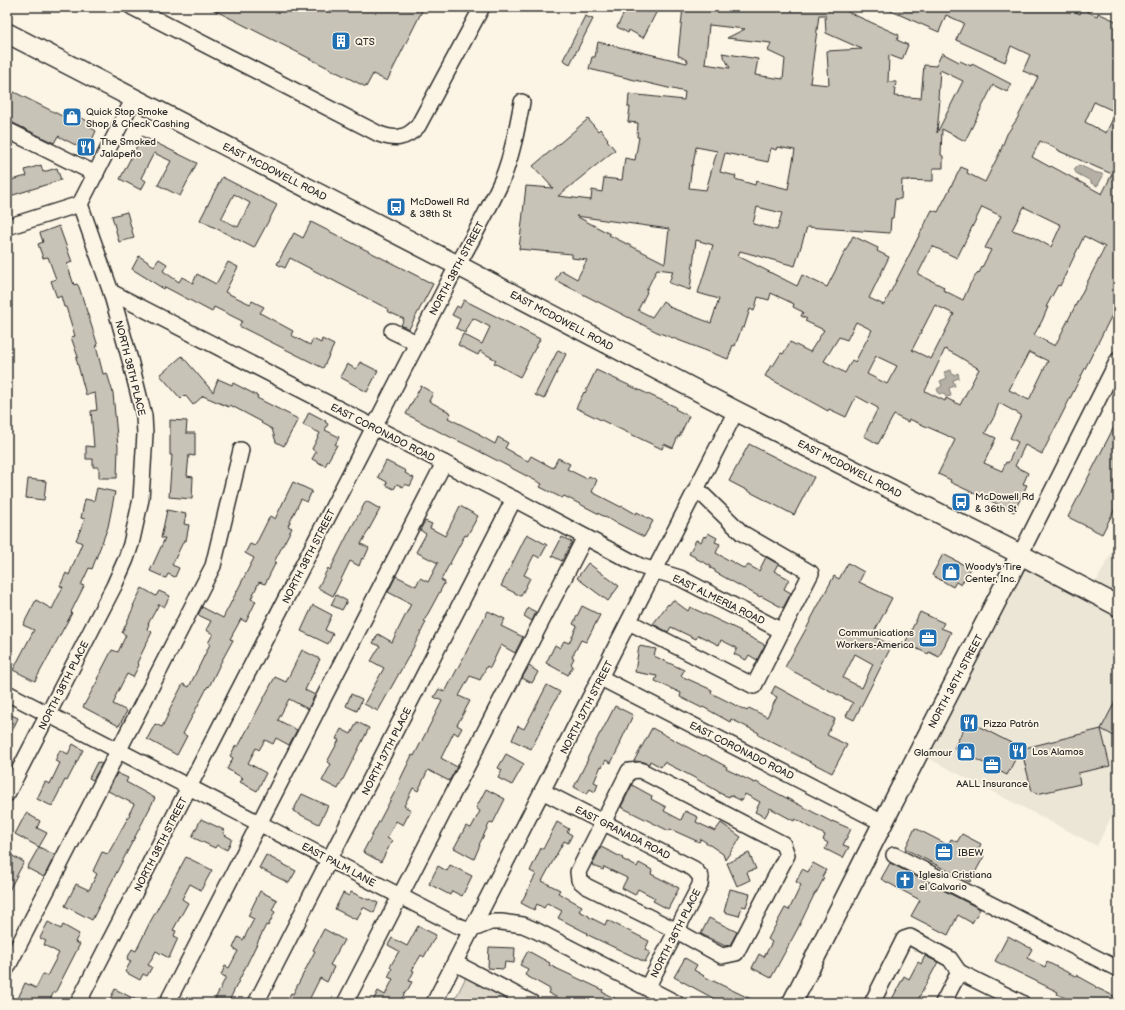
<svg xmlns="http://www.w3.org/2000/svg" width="1125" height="1010" font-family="'Balsamiq Sans',sans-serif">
<rect width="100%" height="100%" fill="#fcf5e5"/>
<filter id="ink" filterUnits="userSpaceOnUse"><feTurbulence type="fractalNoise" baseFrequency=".025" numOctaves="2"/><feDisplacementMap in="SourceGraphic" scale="8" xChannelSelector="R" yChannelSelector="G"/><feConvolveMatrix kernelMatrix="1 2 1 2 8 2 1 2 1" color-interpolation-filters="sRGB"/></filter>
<g filter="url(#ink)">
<path fill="#ece6d7" d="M1118 539V803L1097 846 918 753 1020 555 1091 592Z"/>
<path fill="#ded8ca" stroke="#84827a" d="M468 973 528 1003H453Z"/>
<g fill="#b4b0a5" stroke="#7d7b74">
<path d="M1079 165 1094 172 1102 174 1103 176 1098 185 1097 186 1091 183V181L1076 173 1074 169 1076 167Z"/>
<path d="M951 370 952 374 954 375 958 373 959 378 953 380 955 386 949 388 951 396 946 397 944 394 943 393 939 394 937 389 942 386 940 381 947 378 944 372Z"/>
</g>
<g fill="#c8c3b7" stroke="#2b2b2b" fill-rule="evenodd">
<path d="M208 7H424L387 81 373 74 366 87Z"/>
<path d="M627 7H659L643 38 629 30 628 33 617 27Z"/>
<path d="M683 7H837L899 35 897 40 908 45 902 60 889 55 888 82H896L894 96 921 98 924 65 936 66 942 53 959 62 960 61 971 66 972 64 1011 84 1007 92 993 85 965 141 942 129 941 155 943 156V168H933V181L902 180 901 199H895L893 218H891L890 233 807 227 795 266 740 251 738 256 797 286 802 275 827 287 853 236 878 248 877 251 889 257 869 298 884 305 932 210 938 212 961 167 968 170 967 173 985 182 1000 152 1007 134 1017 119 1038 77 1023 71 1030 55 1011 46 1005 62 956 40 964 23 946 15 939 32 882 7H1065L1080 14 1082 9 1097 16 1098 13 1118 22V303L1042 454 1025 445 1015 466 1028 473 1023 484 1027 485 1014 512 950 482 951 480 938 474 955 440 946 435 909 419 908 422 894 415 878 444 864 436 878 408 856 396 846 417 829 409 828 411 765 376 771 365 773 366 781 353 783 354 790 342 810 352 824 330 805 321 807 319 801 316 803 312 793 307 794 304 771 293 769 300 758 297 754 311 750 309 744 328 742 327 735 346 733 345 728 359 657 332 555 280 561 270 577 279 587 260 572 258V254L519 249 526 186 553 188 533 166 588 119 598 131 600 129 608 139 607 140 615 150 558 196 591 200 592 190 602 192 604 178 622 180 625 158 635 160 639 137H637L638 123 628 122 630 107H628L629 94 684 100 685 92 589 69 592 57H595L598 42 687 63 688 61 678 55ZM819 15H825L826 33 862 49 827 51 829 85 810 83ZM709 25 745 29 727 38 771 43 768 51 785 59 783 79 755 75 758 59 722 53 730 68 705 64ZM940 70 963 81 937 133 940 99H938ZM1094 102 1116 112 1106 133 1085 122ZM1040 141 1059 150V151L1112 174 1102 194 1051 166 1050 167 1032 157ZM696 147 717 151 706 190 689 188 692 165H693ZM777 147 795 150 788 189 756 181 755 185 735 179 736 176 720 172 725 153 768 162 771 148 776 150ZM757 207 782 213 777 230 753 224ZM982 207 1001 216 985 248 991 250 979 273 978 272 970 284 963 300 943 290 944 287 918 274 932 246 957 258ZM1024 207 1061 225 1051 247 1033 237 1012 230ZM576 216 669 229 665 263 609 235 610 234ZM1084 236 1105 247 1055 346 1034 335 1042 321 1048 307H1046L1058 285 1060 286ZM696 240 713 245 698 293 719 299 711 323 669 307 670 306 663 301 652 317 638 310 647 292 646 291 657 269 673 271 669 283 690 290ZM935 305 954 314 931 359 912 350ZM856 322 872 330 855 362 852 360 845 373 824 361 839 337 847 340ZM945 349 958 356 979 369 960 405 946 398 945 401 925 391ZM1029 352 1048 361 1029 400 1009 390ZM876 356 897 366 887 384 867 374ZM999 403 1021 415 1010 438 1018 442 1008 463 1006 462 1002 471 984 463 996 438 985 433 994 417Z"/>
<path d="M585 16 593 19 570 64 563 60Z"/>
<path d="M12 91 66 118 70 113 92 123 90 127 96 131 87 151 58 136 54 143 11 122 7 121V101Z"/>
<path d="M142 136 197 163 180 196 158 185 171 161 154 153 141 178 146 181 141 190 120 179Z"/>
<path d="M41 165 43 172 57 168 61 180 7 197V181L27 176 25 170Z"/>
<path d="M222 177 277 205 254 248 200 220ZM234 194 250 203 238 227 221 219Z"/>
<path d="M127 212 134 238 119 242 112 216Z"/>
<path d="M311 222 433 284 409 329 401 325 404 319 387 311 388 309 290 258 285 268 277 264 294 233 303 238Z"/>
<path d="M59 226 72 262 67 264 74 285 77 284 79 287 98 346H96L103 374 107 373 113 393 118 447 117 478H99V467H93V459H86V446L94 447 91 411 97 410 95 393 86 395 76 358 78 357 71 337 75 336 66 307H64L61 296 57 298 51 281 56 279 48 257 43 258 38 244 43 242 40 233Z"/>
<path d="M139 256 154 266 159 259 167 264 163 271 179 282 182 277 193 283 197 274 216 284 228 262 238 267 225 292 250 304 252 301 264 307 260 313 293 331 291 335 310 345 313 339 321 343 322 339 334 345 323 368 239 326 242 321 214 307 212 312 165 287 164 289 132 269Z"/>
<path d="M464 300 540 339 520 377 494 363 496 360 480 351 478 355 458 345 463 334 482 344 490 327 473 318 465 333 456 328 460 319 452 315 457 306 460 308Z"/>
<path d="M558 350 566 354 544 399 535 395Z"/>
<path d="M182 356 213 392 218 379 232 385 233 383 258 396 257 398 298 419 284 446 276 442 272 429 261 423 262 422 230 405 229 407 203 396 193 405 185 395 181 399 160 375Z"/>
<path d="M360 362 378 371 367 392 340 377 347 364 356 369Z"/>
<path d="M596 370 676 407 675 409 689 416 679 437 678 436 673 448 664 444 662 449 576 408 584 392 585 393Z"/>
<path d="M421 386 433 393 429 401 451 413 448 418 480 434 479 435 495 444 498 437 508 443 505 448 514 453V454L528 461 531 456 553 468 558 458 570 464 567 469 587 479 589 476 597 480 592 492 621 507 622 506 636 514 637 512 653 521 644 537 572 500 564 496 562 498 540 487 542 484 473 448 440 432 406 414Z"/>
<path d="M309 412 326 421 325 422 328 424 325 430 339 437 335 445H337L325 466 312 459 316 452 312 449 320 433 303 425Z"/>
<path d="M1118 419V503L1102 534 1068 517Z"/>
<path d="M170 420 187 421 186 433H195V456L189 455 187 476 193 477 192 499 169 497 172 455H170Z"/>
<path d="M749 444 814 477 794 515 729 481Z"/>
<path d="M386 461 406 471 405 473 414 478 410 486 405 484 403 487 397 484 394 489 386 485 387 482 378 477Z"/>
<path d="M28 479 46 481 44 500 26 498Z"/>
<path d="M293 482 312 491 307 502 301 499 288 526 292 528 274 562H276L265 584 259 582 251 599 256 601 246 622 241 619 230 639 233 640 220 664 209 687 208 686 183 734 187 736 177 755 147 739 155 724 162 727 170 711 169 710 183 684 189 687 210 644 208 643 213 634 206 630 211 621 198 615 202 607 223 618 254 558 245 553 250 544 255 546 270 516 275 519Z"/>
<path d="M97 488 115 492 108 527 92 569 89 568 81 585 84 586 71 612 72 613 35 681 13 670 34 630 23 625 36 600 52 609 63 587 60 586 66 573 69 575 82 543 76 540 85 519 81 518 85 499 94 501Z"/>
<path d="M366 501 380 509 361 544 369 548 364 559 362 558 359 566 350 561 333 596 318 588 328 568 330 570 349 532Z"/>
<path d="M460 506 478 516 467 536 465 535 441 580 445 582 424 621 426 622 411 652 378 711 364 704 384 668 371 661 380 646 373 643 378 634 392 642 411 604 388 592 396 576 416 586 420 578 428 582 438 563 416 552 426 534 420 530 425 521 432 524 430 528 445 536Z"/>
<path d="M167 510 186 514 184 524 189 525 186 541 184 540 172 565 179 568 175 577 168 574 166 578 150 571 165 538H161Z"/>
<path d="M708 533 717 538 715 542 720 544 716 553 745 569 748 565 759 571 766 557 778 564 774 571 789 579 784 589 791 593 783 608 761 596 760 597 715 572V570L710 568 711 566 695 558V557L689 554 696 540 701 542 704 536 706 538Z"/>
<path d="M527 534 547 545 540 558 534 555 524 575 530 578 521 596 501 586Z"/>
<path d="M562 537 572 542 562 561 552 556Z"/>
<path d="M943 554 970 568 961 585 956 582 953 587 932 575Z"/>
<path d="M588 563 619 586 608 601 577 578Z"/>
<path d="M848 563 864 572 859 582 892 598 872 636 892 645 854 720 846 716 853 703 785 667 811 620V619L834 576 839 579ZM855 654 873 664 862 688 843 678Z"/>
<path d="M142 588 156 596 159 591 170 596 164 607 159 604 148 624H149L147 629 152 632 137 663 139 665 133 677 127 674 115 697 116 698 113 704 127 711 119 726 83 707 98 680 97 679 112 650 118 652 126 635 122 633 134 606H133Z"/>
<path d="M336 595 347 601 342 610 331 605Z"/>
<path d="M673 600 688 611 690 607 741 631 740 632 765 645 757 660 749 655 746 660 734 654 737 648 721 640 719 645 698 635 696 639 671 627 668 632 653 624 668 604 669 605Z"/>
<path d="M313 605 332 615 325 630 333 634 328 644 301 631Z"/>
<path d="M582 606 600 615 586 642 581 640 572 657 574 658 571 664 573 666 568 675 546 663 555 645 560 648 564 641 569 643 577 626 573 624Z"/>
<path d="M528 608 536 612 532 621 524 616Z"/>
<path d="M488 611 505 619 501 626 523 637 515 653 501 645 490 668 487 666 480 680 470 676 459 696 470 701 457 725 462 728 458 735 454 732 441 758 457 767 449 781 428 770 418 791 413 788 404 806 411 810 403 825 396 821 387 838 392 841 381 862 363 852 400 782H399L412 755 414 756 442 701 434 697 439 689 445 692Z"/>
<path d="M920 612 944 623 941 628 951 632 939 657 929 652 928 654 905 643Z"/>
<path d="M639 646 656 649 654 656 684 670 681 676 712 690 711 693 747 711 749 708 767 717 777 697 771 694 775 686 804 702 803 703 835 719 827 735 847 745 832 773 758 735 759 733 731 719 730 722 703 707 702 708 680 697 681 693 655 681 657 676 635 672Z"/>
<path d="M302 650 320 659 305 690 315 695 308 709 289 699 278 720 297 730 289 745 276 738 273 744 265 740 259 750 256 748 248 763 266 773 257 791 240 782 243 778 227 769 233 758 230 756 236 745 238 747 275 677 286 682Z"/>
<path d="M529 666 538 672 532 683 522 678Z"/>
<path d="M547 685 560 692 542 725 543 726 531 749 512 740 518 726 524 729Z"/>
<path d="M351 694 362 699 357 711 346 706Z"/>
<path d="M1118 696V738L1101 729Z"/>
<path d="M615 706 633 715 620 743H621L611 763 606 760 602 767 601 766 594 782 598 784 595 792 590 789 587 794 574 787 588 759H587L600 733H601Z"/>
<path d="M7 713 18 718 7 742Z"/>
<path d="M968 721 1021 748 1007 775 954 748Z"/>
<path d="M357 722 369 728 338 789 322 781 331 764 327 762 339 740 336 739 341 729 351 734Z"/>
<path d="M652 728 704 756 705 755 727 767 726 769 755 783 756 782 832 822V821L851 829 843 845 849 847 843 858 825 849 828 843 823 840 825 835 795 819 794 821 770 808 765 817 755 812 760 802 745 794 742 801 730 795 729 797 719 793V792L693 777 664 762 661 767 650 761 649 764 644 762 634 761Z"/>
<path d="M1101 729 1110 766 1078 773 1080 784 1037 794 1032 791 1021 749Z"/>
<path d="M73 744 83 750 67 781 65 780 52 806 37 799 45 782 50 784 60 763 55 761 60 750 68 754Z"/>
<path d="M506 754 524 764 512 785 498 778 502 770 498 768Z"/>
<path d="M97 762 102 764 93 780 89 778Z"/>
<path d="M117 773 128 778 126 782 155 798 92 920 65 906 76 884 89 890 97 874 93 871 102 852 108 854 130 814H129L134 804 108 791Z"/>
<path d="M632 785 652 796 651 799 666 807 664 811 681 820 685 811 698 817 696 822 715 831 721 823 741 837 725 860 723 854 701 839 699 842 670 829 669 831 621 807Z"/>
<path d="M486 789 505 799 493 823 490 822 479 845H480L474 859 454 848 466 826 471 828 480 811 476 808Z"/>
<path d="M302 794 328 806 319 824 293 811Z"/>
<path d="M26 813 40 821 37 828 47 833 39 847 15 834Z"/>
<path d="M201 819 224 830 223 834 232 839 227 850 217 845 215 848 192 837Z"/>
<path d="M557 822 569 829 567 832 572 835 568 843 564 841 542 881 560 890 558 893 582 906 579 911 589 916V917L605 925 607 920 649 941 645 950 650 952 645 962 586 934 587 933 558 918 562 911 547 903 544 908 537 904 534 910 521 903 536 874 530 871 541 848 543 849Z"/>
<path d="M915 828 948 845 951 839 957 842 962 834 981 844 977 852 984 856 970 882 905 849Z"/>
<path d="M39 847 55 855 44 877 27 868Z"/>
<path d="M601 847 623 858 622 859 637 867 639 863 652 870 651 874 679 888 668 909 653 901 655 898 638 889 635 895 622 888 627 878 604 867 603 870 592 865Z"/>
<path d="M7 853 24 862 7 894Z"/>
<path d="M749 853 756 869 747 872 750 880 737 886 727 863Z"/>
<path d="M266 855 296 871 289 883 259 868Z"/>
<path d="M186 857 212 870 201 890 190 884 182 899 188 903 173 930 176 931 174 936 178 938 169 958 156 951 148 965 152 967 147 976 143 974 140 980 125 972 131 961 127 959 132 949 136 951 149 924Z"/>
<path d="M813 863 826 870 822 877 824 878 816 893H815L798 928 771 978 752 968 759 954 764 957 772 942 768 939 785 908 789 910 801 885 796 882 802 869 808 872Z"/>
<path d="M890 863 980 909 972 923 958 915 948 935 911 916 920 900 881 879Z"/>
<path d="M450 865 472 876 462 896 452 891 450 895 429 884 438 866 447 871Z"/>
<path d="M730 889 750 894 746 907 742 906 739 916 724 912Z"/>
<path d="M260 891 277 900 272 910 275 912 268 926 266 925 228 1003H213L226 977 221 975 225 966 229 968 238 951 233 948 238 937 243 940 254 919 248 916Z"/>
<path d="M351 892 369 900 370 899 378 903 374 913 363 907 357 920 335 909 343 893 349 896Z"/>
<path d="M709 918 737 932 730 945 725 946 701 934Z"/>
<path d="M48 922 61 929 63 925 79 934 75 942 80 944 55 993 54 992 48 1003H16L25 983 36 988 43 974 47 976 59 953 44 945 46 941 40 938Z"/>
<path d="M418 926 436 935 424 957 421 955 412 970 414 971 409 981 412 982 407 991H406L400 1002 402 1003H372L378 991 385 995 393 979 388 977 392 969 390 967 399 951 388 945 392 938 407 946Z"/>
<path d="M324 929 344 940 330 965 334 967 327 982 320 978 308 1002 310 1003H286L291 993 293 994 315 951 313 950Z"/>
<path d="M1008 936 1032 949 1027 958 1045 967 1047 962 1075 976 1076 975 1096 986 1095 987 1118 998V1003H1075L1057 994 1058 992 995 961Z"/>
<path d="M489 947 515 948 514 963 505 962 504 969 488 968Z"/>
<path d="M528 951 550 963 549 965 603 990 602 992 624 1003H568L548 993 550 989 525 975 528 969 520 965Z"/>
<path d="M925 956 938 962 916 1003H890L904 976 909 979 918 962 921 964Z"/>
<path d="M685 958 697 965 694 970 704 976H703L759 1003H722L674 977Z"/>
<path d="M115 989 142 1003H108Z"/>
</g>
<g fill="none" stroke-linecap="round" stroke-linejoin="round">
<g stroke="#2b2b2b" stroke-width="18">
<g id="minor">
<path d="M132 7 379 134C395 140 406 139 418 126L482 7"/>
<path d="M7 130 96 174"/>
<path d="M7 227 80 204"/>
<path d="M111 292 514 499 640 566 680 578 782 631"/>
<path d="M392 331 417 343"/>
<path d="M1020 555 1118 360"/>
<path d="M629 622 754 686 811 573 742 533 697 489"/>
<path d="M601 678 883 823"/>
<path d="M7 693 456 925 471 930 491 922H501L523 925 537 931 676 1003"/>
<path d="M640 770 783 844 787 855 736 953 722 956 677 931 586 886 579 880 578 872 629 771Z"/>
<path d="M542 791 694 869 701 877 700 885 647 988"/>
<path d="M7 794 114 586 126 559 131 544 141 499 145 434 144 416 130 360 111 292 80 204 134 98"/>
<path d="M894 855 1118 969"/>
<path d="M455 963 532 1003"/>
<path d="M7 968 213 566 241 450"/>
<path d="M959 972 1022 1003"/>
<path d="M78 1003 446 287C465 251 486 216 502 180 512 155 517 129 522 102"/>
<path d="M167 1003 444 463"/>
<path d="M256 1003 514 499"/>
<path d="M345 1003 585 537"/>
<path d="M434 1003 736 411"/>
<path d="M872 1003 904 939 910 937 950 959 959 972"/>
<path d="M943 1003 959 972"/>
</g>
</g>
<g stroke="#2b2b2b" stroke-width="22">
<g id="major">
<path d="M7 33 457 265 736 411 1008 548 1118 606"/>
<path d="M792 1003C867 853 943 704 1020 555"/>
</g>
</g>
<use href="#minor" stroke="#fcf5e5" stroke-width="15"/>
<use href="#major" stroke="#fcf5e5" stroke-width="19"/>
</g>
</g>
<defs>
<g id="building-square" transform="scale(1)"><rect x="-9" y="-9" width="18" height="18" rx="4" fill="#1f6fb2" stroke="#fcf5e5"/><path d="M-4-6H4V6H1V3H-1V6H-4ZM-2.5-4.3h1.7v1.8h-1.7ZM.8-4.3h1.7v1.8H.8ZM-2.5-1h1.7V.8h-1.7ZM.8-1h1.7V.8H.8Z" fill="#fff"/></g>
<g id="shop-square" transform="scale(1)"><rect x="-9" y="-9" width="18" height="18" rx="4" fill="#1f6fb2" stroke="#fcf5e5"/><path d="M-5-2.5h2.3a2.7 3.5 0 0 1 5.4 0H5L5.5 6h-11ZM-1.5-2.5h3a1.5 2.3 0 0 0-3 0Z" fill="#fff"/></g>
<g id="restaurant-square" transform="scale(1)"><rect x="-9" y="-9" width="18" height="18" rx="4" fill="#1f6fb2" stroke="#fcf5e5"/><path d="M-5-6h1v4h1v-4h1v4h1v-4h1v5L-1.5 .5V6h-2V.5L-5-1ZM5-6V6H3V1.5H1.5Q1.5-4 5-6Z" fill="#fff"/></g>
<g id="bus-square" transform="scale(1)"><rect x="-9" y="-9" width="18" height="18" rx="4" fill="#1f6fb2" stroke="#fcf5e5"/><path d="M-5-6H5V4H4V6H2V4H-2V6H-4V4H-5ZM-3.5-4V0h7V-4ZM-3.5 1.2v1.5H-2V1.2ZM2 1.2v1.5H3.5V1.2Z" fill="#fff"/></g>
<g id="office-square" transform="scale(1)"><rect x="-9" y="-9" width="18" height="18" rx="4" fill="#1f6fb2" stroke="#fcf5e5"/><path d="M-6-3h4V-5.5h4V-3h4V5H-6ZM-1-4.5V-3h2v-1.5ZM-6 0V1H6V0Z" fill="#fff"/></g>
<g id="church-square" transform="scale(1)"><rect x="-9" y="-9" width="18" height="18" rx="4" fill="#1f6fb2" stroke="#fcf5e5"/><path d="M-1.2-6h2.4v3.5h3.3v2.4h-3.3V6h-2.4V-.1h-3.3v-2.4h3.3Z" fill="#fff"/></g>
</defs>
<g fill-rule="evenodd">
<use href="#building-square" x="341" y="41"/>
<use href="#shop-square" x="72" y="117"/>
<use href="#restaurant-square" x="86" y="147"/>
<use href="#bus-square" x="396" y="207"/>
<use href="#bus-square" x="961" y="502"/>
<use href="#shop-square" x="951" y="572"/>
<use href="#office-square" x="928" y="638"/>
<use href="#restaurant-square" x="969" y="723"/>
<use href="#restaurant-square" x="1018" y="751"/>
<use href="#shop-square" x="966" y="752"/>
<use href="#office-square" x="992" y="765"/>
<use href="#office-square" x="944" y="852"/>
<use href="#church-square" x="905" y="880"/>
</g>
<g text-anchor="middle" stroke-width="3.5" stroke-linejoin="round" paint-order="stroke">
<g font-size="10" fill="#2b2b2b" stroke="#fcf5e5" text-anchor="start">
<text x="355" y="45">QTS</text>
<text x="86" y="115">Quick Stop Smoke<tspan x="86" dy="12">Shop &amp; Check Cashing</tspan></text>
<text x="100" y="145">The Smoked<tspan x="100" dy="12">Jalapeño</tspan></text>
<text x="410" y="205">McDowell Rd<tspan x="410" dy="12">&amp; 38th St</tspan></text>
<text x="975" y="500">McDowell Rd<tspan x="975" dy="12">&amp; 36th St</tspan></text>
<text x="965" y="570">Woody's Tire<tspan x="965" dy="12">Center, Inc.</tspan></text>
<text x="914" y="636" text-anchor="end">Communications<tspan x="914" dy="12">Workers-America</tspan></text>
<text x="983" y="727">Pizza Patrón</text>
<text x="1032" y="755">Los Alamos</text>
<text x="952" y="756" text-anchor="end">Glamour</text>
<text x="992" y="787" text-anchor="middle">AALL Insurance</text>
<text x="958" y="856">IBEW</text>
<text x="919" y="878">Iglesia Cristiana<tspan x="919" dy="12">el Calvario</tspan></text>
</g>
<g font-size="10" fill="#2b2b2b" stroke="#fcf5e5">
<text transform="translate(275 171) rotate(27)" y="4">EAST MCDOWELL ROAD</text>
<text transform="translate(456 268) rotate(-62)" y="4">NORTH 38TH STREET</text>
<text transform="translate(562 320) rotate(28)" y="4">EAST MCDOWELL ROAD</text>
<text transform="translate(131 368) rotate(76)" y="4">NORTH 38TH PLACE</text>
<text transform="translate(383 432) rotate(27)" y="4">EAST CORONADO ROAD</text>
<text transform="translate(850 468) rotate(27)" y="4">EAST MCDOWELL ROAD</text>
<text transform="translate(308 556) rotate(-63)" y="4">NORTH 38TH STREET</text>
<text transform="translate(719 599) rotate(26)" y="4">EAST ALMERIA ROAD</text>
<text transform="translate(955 681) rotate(-62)" y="4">NORTH 36TH STREET</text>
<text transform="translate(63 685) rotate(-63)" y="4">NORTH 38TH PLACE</text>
<text transform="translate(586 707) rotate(-63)" y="4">NORTH 37TH STREET</text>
<text transform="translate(742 750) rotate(27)" y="4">EAST CORONADO ROAD</text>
<text transform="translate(386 751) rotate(-63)" y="4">NORTH 37TH PLACE</text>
<text transform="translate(623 832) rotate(27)" y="4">EAST GRANADA ROAD</text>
<text transform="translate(160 844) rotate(-63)" y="4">NORTH 38TH STREET</text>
<text transform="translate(339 864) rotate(28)" y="4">EAST PALM LANE</text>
<text transform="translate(675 933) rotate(-63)" y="4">NORTH 36TH PLACE</text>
</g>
</g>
<rect width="1125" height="1010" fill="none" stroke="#fcf5e5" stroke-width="24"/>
<rect x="12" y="12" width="1101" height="986" fill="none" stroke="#2b2b2b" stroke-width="1.5" filter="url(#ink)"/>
</svg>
